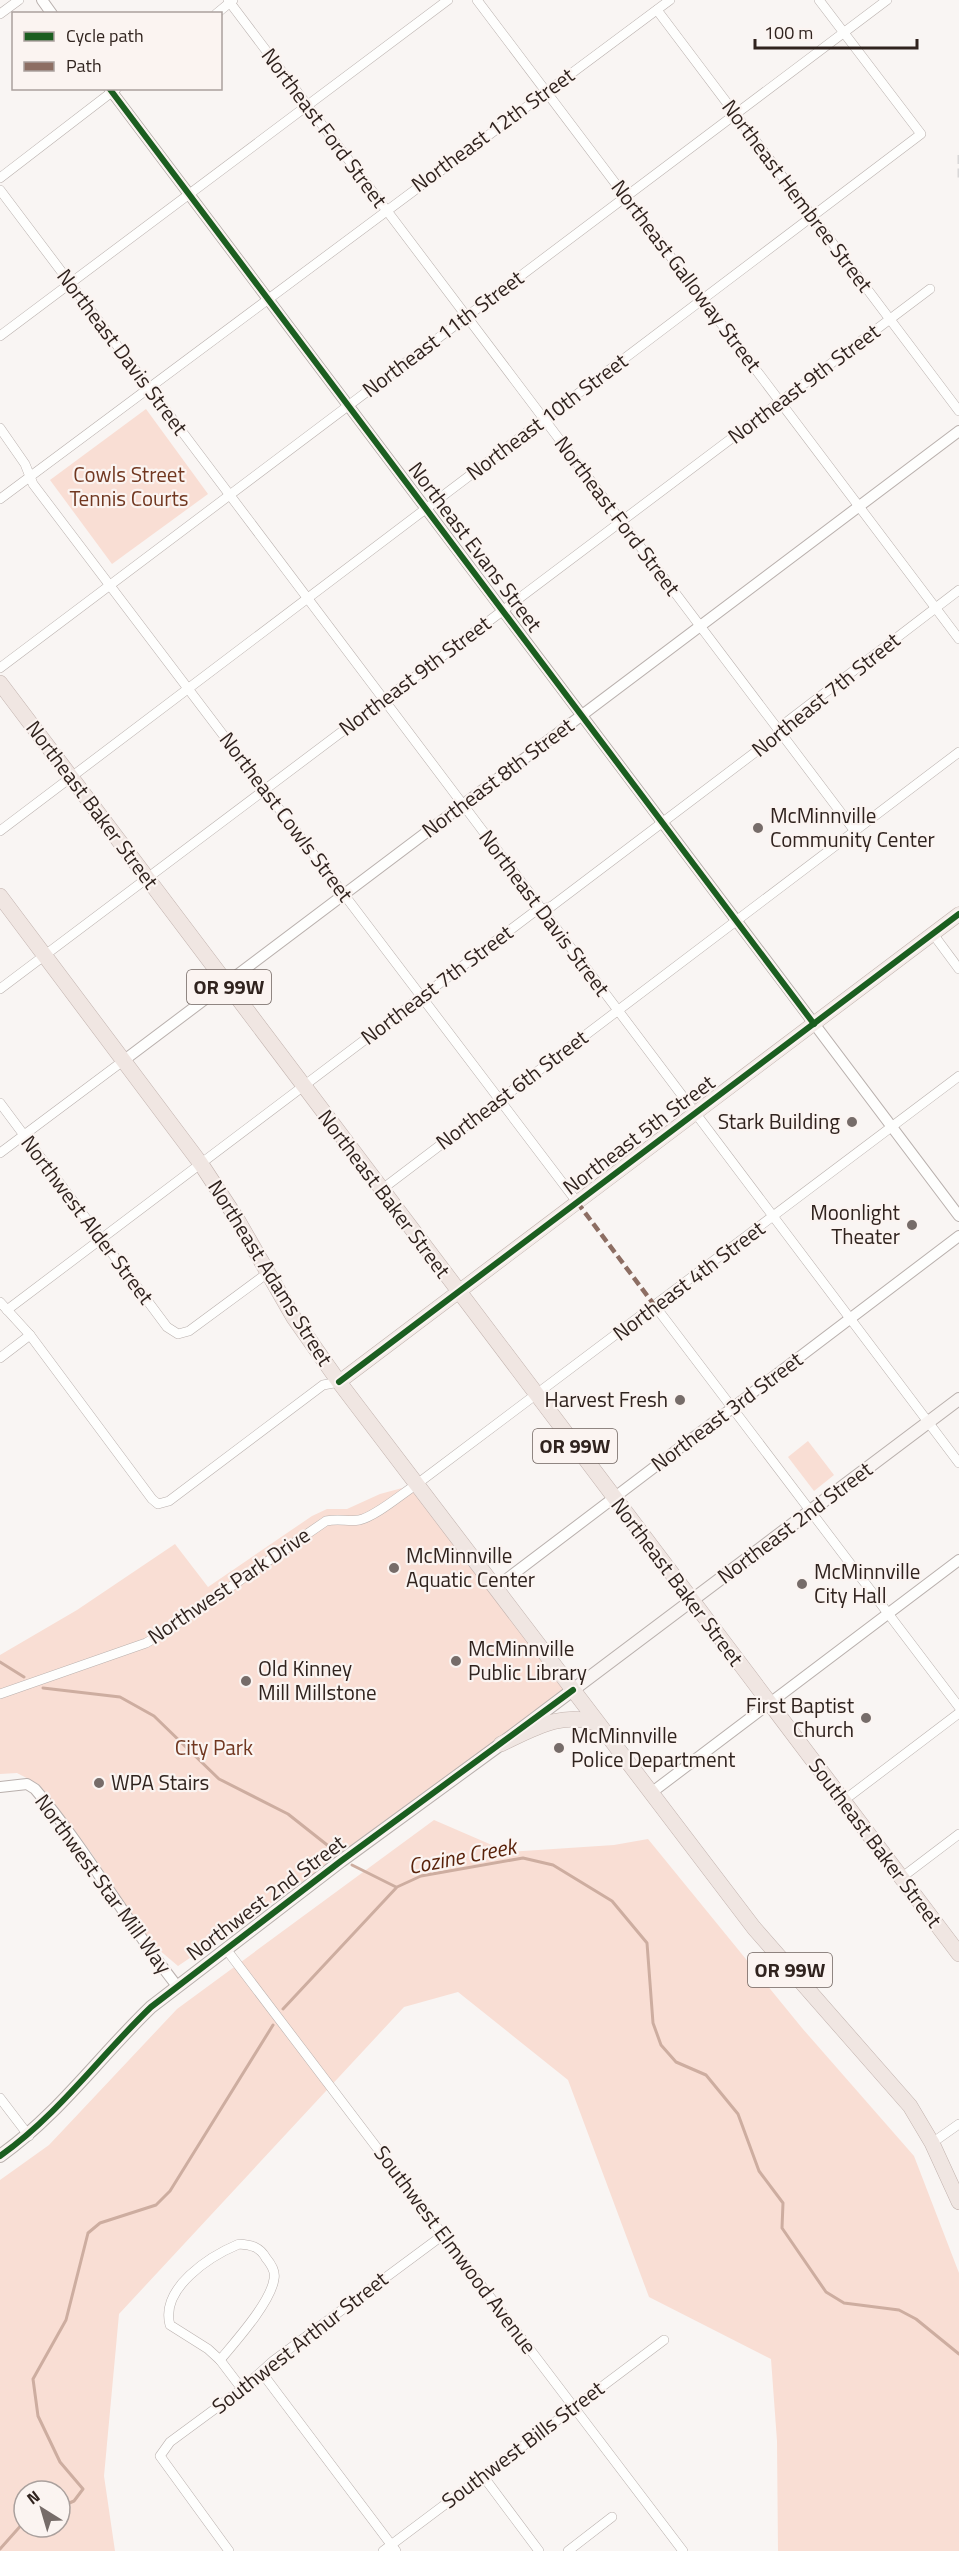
<svg xmlns="http://www.w3.org/2000/svg" width="959" height="2551" font-family="'Titillium Web',sans-serif">
<rect width="100%" height="100%" fill="#f9f5f3"/>
<g fill="#f9ded4" fill-rule="evenodd">
<path d="M146 409 208 494 112 564 50 480Z"/>
<path d="M808 1441 834 1475 814 1491 788 1457Z"/>
<path d="M417 1484 573 1690 450 1782 178 1966 158 1949 131 1915 90 1851 38 1784 17 1773 0 1774V1655L77 1610 175 1544 208 1587 312 1516 327 1509H347L380 1494Z"/>
<path d="M434 1820 508 1852 614 1845 648 1839 802 2028 914 2156 959 2273V2551H778L777 2441 771 2359 649 2297 568 2080 458 1992 404 2007 119 2314 104 2476 115 2551H0V2180L49 2145 177 2009ZM24 2491H60V2527H24Z"/>
</g>
<g fill="none" stroke-linecap="round" stroke-linejoin="round">
<g stroke="#cdada0" stroke-width="3">
<path d="M0 1662 24 1677"/>
<path d="M43 1688 120 1697 154 1716 219 1779 288 1814 336 1852"/>
<path d="M352 1865 396 1887"/>
<path d="M283 2009 397 1887 421 1876 523 1858 553 1865 612 1901 647 1943 653 2023 661 2045 676 2062 706 2075 738 2114 759 2171 783 2203 782 2228 826 2292 844 2303 899 2310 916 2319 959 2354"/>
<path d="M60 2507 74 2501 83 2489 60 2462 38 2416 33 2379 66 2320 88 2233 100 2223 156 2205 170 2191 273 2025"/>
<path d="M0 2549 24 2522"/>
</g>
<g stroke="#b9b0ad" stroke-width="10">
<g id="minor">
<path d="M228 0 854 830"/>
<path d="M477 0 959 639"/>
<path d="M657 10 959 411"/>
<path d="M0 14 19 0"/>
<path d="M216 14 233 0"/>
<path d="M0 178 117 88"/>
<path d="M0 190 959 1463"/>
<path d="M0 336 448 0"/>
<path d="M0 428 25 464 33 484 577 1202"/>
<path d="M0 499 670 0"/>
<path d="M0 668 887 0"/>
<path d="M0 831 921 134 819 0"/>
<path d="M933 934 959 969"/>
<path d="M0 989 930 289"/>
<path d="M0 1103 167 1327 178 1334 189 1331 269 1272"/>
<path d="M0 1153 123 1061"/>
<path d="M381 1190 959 752"/>
<path d="M0 1302 30 1335 152 1499 158 1504 169 1501 323 1385 339 1382"/>
<path d="M655 1306 959 1707"/>
<path d="M7 1310 534 912 552 906 774 738 788 721 959 590"/>
<path d="M0 1358 30 1335"/>
<path d="M0 1694 146 1643 165 1632 326 1521C340 1518 348 1522 359 1520 375 1517 403 1493 417 1484L959 1076"/>
<path d="M843 1801 959 1713"/>
<path d="M901 1878 959 1834"/>
<path d="M226 1949 683 2551"/>
<path d="M0 2098 29 2136"/>
<path d="M932 2143 959 2124"/>
<path d="M239 2244C252 2245 260 2247 266 2258 271 2264 276 2271 274 2279 271 2302 235 2342 220 2360L208 2349 170 2325C160 2288 210 2256 239 2244Z"/>
<path d="M220 2360 242 2389"/>
<path d="M262 2373 396 2551"/>
<path d="M483 2476 539 2551"/>
<path d="M229 2551 160 2456 170 2442 242 2389 273 2361 443 2235"/>
<path d="M383 2551 664 2340"/>
<path d="M568 2551 612 2517"/>
</g>
</g>
<g stroke="#b9b0ad" stroke-width="12">
<g id="tertiary">
<path d="M42 0 52 14"/>
<path d="M109 88 959 1216"/>
<path d="M123 1061 959 431"/>
<path d="M495 1588 959 1236"/>
<path d="M0 1787 27 1784 35 1789C88 1851 127 1923 177 1986"/>
<path d="M651 1793 959 1560"/>
</g>
</g>
<g stroke="#b9b0ad" stroke-width="14">
<path id="secondary" d="M0 2156C59 2114 99 2057 151 2007L341 1861 501 1744 959 1399"/>
</g>
<g stroke="#c1b2ad" stroke-width="15">
<path id="primary" d="M339 1382 959 914"/>
</g>
<g stroke="#c1b2ad" stroke-width="16">
<g id="trunk">
<path d="M0 683 959 1954"/>
<path d="M0 896 201 1164 237 1219 294 1318 339 1382 754 1928 910 2106 932 2143 959 2202"/>
<path d="M501 1744C533 1729 563 1710 598 1724"/>
</g>
</g>
<use href="#minor" stroke="#fefefd" stroke-width="9"/>
<use href="#tertiary" stroke="#fefefd" stroke-width="10"/>
<use href="#secondary" stroke="#f9f5f3" stroke-width="12"/>
<use href="#primary" stroke="#f4ece9" stroke-width="14"/>
<use href="#trunk" stroke="#f0e6e2" stroke-width="15"/>
<path stroke="#d9d7d7" stroke-width="3" stroke-dasharray="9 4.5" stroke-linecap="butt" d="M959 155V182"/>
<path stroke="#8d6e63" stroke-width="4.5" stroke-dasharray="9 4.5" stroke-linecap="butt" d="M577 1202 655 1306"/>
<g stroke="#fbf4f1" stroke-width="10">
<g id="cycleway">
<path d="M109 88 814 1024"/>
<path d="M339 1382 959 914"/>
<path d="M0 2156C59 2114 99 2057 151 2007L341 1861 573 1690"/>
</g>
</g>
<use href="#cycleway" stroke="#1b5e20" stroke-width="6"/>
</g>
<g fill="#766c69" stroke="#fbf4f1" stroke-width="2">
<circle cx="758" cy="828" r="6"/>
<circle cx="852" cy="1122" r="6"/>
<circle cx="912" cy="1225" r="6"/>
<circle cx="680" cy="1400" r="6"/>
<circle cx="394" cy="1568" r="6"/>
<circle cx="802" cy="1584" r="6"/>
<circle cx="456" cy="1661" r="6"/>
<circle cx="246" cy="1681" r="6"/>
<circle cx="866" cy="1718" r="6"/>
<circle cx="559" cy="1748" r="6"/>
<circle cx="99" cy="1783" r="6"/>
</g>
<g text-anchor="middle" stroke-width="4.5" stroke-linejoin="round" paint-order="stroke">
<g fill="#fbf4f1" stroke="#6d625d" stroke-width="1.5">
<rect x="187" y="970" width="84" height="34" rx="4.5"/>
<rect x="533" y="1429" width="84" height="34" rx="4.5"/>
<rect x="748" y="1953" width="84" height="34" rx="4.5"/>
</g>
<g font-size="20" font-weight="bold" fill="#30231e">
<text x="229" y="994">OR 99W</text>
<text x="575" y="1453">OR 99W</text>
<text x="790" y="1977">OR 99W</text>
</g>
<g font-size="21" fill="#30231e" stroke="#fbf4f1">
<text transform="translate(324 128) rotate(53)" y="7">Northeast Ford Street</text>
<text transform="translate(493 130) rotate(-36)" y="7">Northeast 12th Street</text>
<text transform="translate(797 196) rotate(53)" y="7">Northeast Hembree Street</text>
<text transform="translate(686 276) rotate(53)" y="7">Northeast Galloway Street</text>
<text transform="translate(443 334) rotate(-37)" y="7">Northeast 11th Street</text>
<text transform="translate(122 352) rotate(53)" y="7">Northeast Davis Street</text>
<text transform="translate(804 384) rotate(-37)" y="7">Northeast 9th Street</text>
<text transform="translate(547 417) rotate(-37)" y="7">Northeast 10th Street</text>
<text transform="translate(617 516) rotate(53)" y="7">Northeast Ford Street</text>
<text transform="translate(475 547) rotate(53)" y="7">Northeast Evans Street</text>
<text transform="translate(415 676) rotate(-37)" y="7">Northeast 9th Street</text>
<text transform="translate(826 695) rotate(-39)" y="7">Northeast 7th Street</text>
<text transform="translate(498 778) rotate(-37)" y="7">Northeast 8th Street</text>
<text transform="translate(92 805) rotate(53)" y="7">Northeast Baker Street</text>
<text transform="translate(286 817) rotate(53)" y="7">Northeast Cowls Street</text>
<text transform="translate(544 913) rotate(53)" y="7">Northeast Davis Street</text>
<text transform="translate(437 985) rotate(-37)" y="7">Northeast 7th Street</text>
<text transform="translate(512 1090) rotate(-37)" y="7">Northeast 6th Street</text>
<text transform="translate(639 1135) rotate(-37)" y="7">Northeast 5th Street</text>
<text transform="translate(384 1194) rotate(53)" y="7">Northeast Baker Street</text>
<text transform="translate(87 1220) rotate(53)" y="7">Northwest Alder Street</text>
<text transform="translate(270 1273) rotate(58)" y="7">Northeast Adams Street</text>
<text transform="translate(689 1281) rotate(-37)" y="7">Northeast 4th Street</text>
<text transform="translate(727 1412) rotate(-37)" y="7">Northeast 3rd Street</text>
<text transform="translate(795 1523) rotate(-37)" y="7">Northeast 2nd Street</text>
<text transform="translate(677 1582) rotate(53)" y="7">Northeast Baker Street</text>
<text transform="translate(229 1586) rotate(-34)" y="7">Northwest Park Drive</text>
<text transform="translate(875 1843) rotate(53)" y="7">Southeast Baker Street</text>
<text transform="translate(103 1884) rotate(54)" y="7">Northwest Star Mill Way</text>
<text transform="translate(266 1898) rotate(-37)" y="7">Northwest 2nd Street</text>
<text transform="translate(455 2250) rotate(53)" y="7">Southwest Elmwood Avenue</text>
<text transform="translate(300 2343) rotate(-38)" y="7">Southwest Arthur Street</text>
<text transform="translate(523 2445) rotate(-37)" y="7">Southwest Bills Street</text>
</g>
<g font-size="21" fill="#713720" stroke="#fbf4f1">
<text x="129" y="482">Cowls Street<tspan x="129" dy="24">Tennis Courts</tspan></text>
<text x="214" y="1755">City Park</text>
</g>
<g font-size="21" fill="#30231e" stroke="#fbf4f1" text-anchor="start">
<text x="770" y="823">McMinnville<tspan x="770" dy="24">Community Center</tspan></text>
<text x="840" y="1129" text-anchor="end">Stark Building</text>
<text x="900" y="1220" text-anchor="end">Moonlight<tspan x="900" dy="24">Theater</tspan></text>
<text x="668" y="1407" text-anchor="end">Harvest Fresh</text>
<text x="406" y="1563">McMinnville<tspan x="406" dy="24">Aquatic Center</tspan></text>
<text x="814" y="1579">McMinnville<tspan x="814" dy="24">City Hall</tspan></text>
<text x="468" y="1656">McMinnville<tspan x="468" dy="24">Public Library</tspan></text>
<text x="258" y="1676">Old Kinney<tspan x="258" dy="24">Mill Millstone</tspan></text>
<text x="854" y="1713" text-anchor="end">First Baptist<tspan x="854" dy="24">Church</tspan></text>
<text x="571" y="1743">McMinnville<tspan x="571" dy="24">Police Department</tspan></text>
<text x="111" y="1790">WPA Stairs</text>
</g>
<g font-size="22" font-style="italic" fill="#59220a" stroke="#fbf4f1">
<text transform="translate(462 1856) rotate(-11)" y="8">Cozine Creek</text>
</g>
</g>
<rect x="12" y="12" width="210" height="78" fill="#fbf4f1" stroke="#aaa09d" stroke-width="1.5"/>
<rect x="24" y="32" width="30" height="9" fill="#1b5e20" stroke="#aaa09d" stroke-width="1.5"/>
<text x="66" y="42" font-size="18" fill="#30231e">Cycle path</text>
<rect x="24" y="62" width="30" height="9" fill="#8d6e63" stroke="#aaa09d" stroke-width="1.5"/>
<text x="66" y="72" font-size="18" fill="#30231e">Path</text>
<g transform="translate(42 2509) rotate(323)"><circle r="28" fill="#fbf4f1" stroke="#aaa09d" stroke-width="1.5"/>
<path d="M0-4.5L10 22L0 15L-10 22Z" fill="#766c69"/>
<text y="-9" font-size="16" font-weight="bold" text-anchor="middle" fill="#30231e">N</text>
</g>
<path d="M755 39v9h162v-9" fill="none" stroke="#30231e" stroke-width="3"/>
<text x="764" y="39" font-size="18" fill="#30231e" stroke="#fbf4f1" stroke-width="4.5" paint-order="stroke">100 m</text>
</svg>
